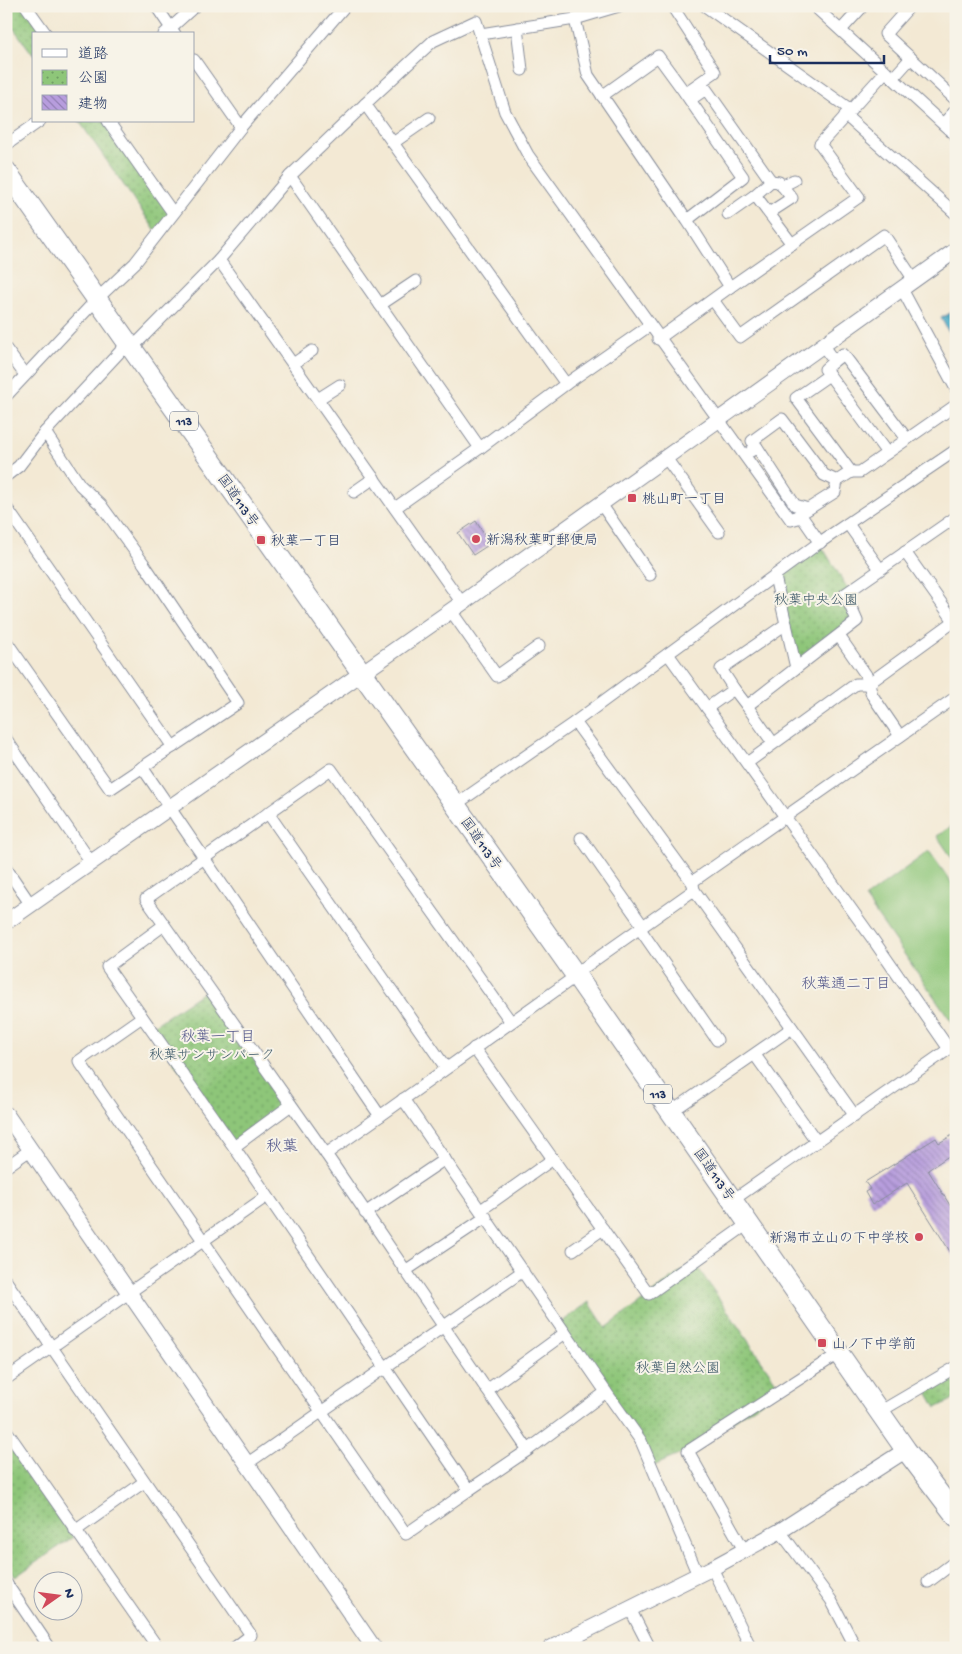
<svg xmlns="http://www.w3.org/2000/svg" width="962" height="1654" font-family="'Gochi Hand','Klee One',sans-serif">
<defs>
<pattern id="park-dots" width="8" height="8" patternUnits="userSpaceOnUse" patternTransform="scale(1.25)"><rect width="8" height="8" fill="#8ec679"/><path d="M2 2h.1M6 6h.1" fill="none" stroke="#73a166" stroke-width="1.8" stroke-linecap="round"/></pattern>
<pattern id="water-waves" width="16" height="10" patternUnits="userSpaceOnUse" patternTransform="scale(1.25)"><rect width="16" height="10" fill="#44a8c4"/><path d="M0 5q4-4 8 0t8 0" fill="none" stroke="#3889a2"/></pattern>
<pattern id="building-back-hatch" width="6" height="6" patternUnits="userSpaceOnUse" patternTransform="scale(1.25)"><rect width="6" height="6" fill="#b79ddd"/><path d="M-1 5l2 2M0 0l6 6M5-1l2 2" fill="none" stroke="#9480b6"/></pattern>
</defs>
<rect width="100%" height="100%" fill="#f7f3e8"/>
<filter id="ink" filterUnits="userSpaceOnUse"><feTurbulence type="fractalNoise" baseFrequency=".02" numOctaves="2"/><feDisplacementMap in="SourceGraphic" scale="10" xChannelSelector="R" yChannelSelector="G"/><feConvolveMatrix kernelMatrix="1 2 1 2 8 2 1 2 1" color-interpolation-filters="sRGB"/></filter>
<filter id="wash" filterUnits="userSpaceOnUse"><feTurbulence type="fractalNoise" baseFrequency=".0096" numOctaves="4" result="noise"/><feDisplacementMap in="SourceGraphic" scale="20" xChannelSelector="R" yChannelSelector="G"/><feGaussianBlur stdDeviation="1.12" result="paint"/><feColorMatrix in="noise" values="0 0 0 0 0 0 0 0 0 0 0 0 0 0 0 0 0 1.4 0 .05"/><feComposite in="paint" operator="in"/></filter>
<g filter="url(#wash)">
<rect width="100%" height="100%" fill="#f3e9d4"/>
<g fill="url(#park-dots)" stroke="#547a6c">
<path d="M6 6H26L46 34H34V56L6 18Z"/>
<path d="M79 121H108L173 213 155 230Z"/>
<path d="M821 545 851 594 858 620 798 665 777 578Z"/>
<path d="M209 988 291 1105 234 1147 150 1028Z"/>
<path d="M694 1262 781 1389 688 1451 651 1467 641 1441 559 1324 589 1302 606 1328Z"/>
<path d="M948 1372 956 1386V1398L936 1408 924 1386Z"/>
<path d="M6 1441 73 1537 15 1577 6 1563Z"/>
</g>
<g fill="#8ec679" stroke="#547a6c">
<path d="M956 823V864L937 836Z"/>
<path d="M929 851 956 889V1024L954 1025 865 898Z"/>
</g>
<path fill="url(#water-waves)" stroke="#306c91" d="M956 310V346L941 318Z"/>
<g id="blocks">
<g fill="url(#building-back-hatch)">
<path d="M476 521 490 544 473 555 458 533Z"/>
<path d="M956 1133V1151L928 1170 956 1215V1261L907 1183 872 1205 865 1192 870 1189 865 1182 936 1138 939 1143Z"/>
</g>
</g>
</g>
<g filter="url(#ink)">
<use href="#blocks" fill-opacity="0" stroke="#878c99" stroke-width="1"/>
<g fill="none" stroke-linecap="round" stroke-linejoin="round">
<g stroke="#878c99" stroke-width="13">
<g id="minor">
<path d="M26 6 46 34"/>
<path d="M156 6 175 34"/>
<path d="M705 6 851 110"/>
<path d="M814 6 956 136"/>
<path d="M910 6 885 34 956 100"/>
<path d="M575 19 588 75 687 220"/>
<path d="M517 28 522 70"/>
<path d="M841 30 863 6"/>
<path d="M164 34 195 6"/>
<path d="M481 34 575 19 619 6"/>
<path d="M194 60 241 127"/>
<path d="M893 78 911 58"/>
<path d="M602 96 658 56 685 93"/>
<path d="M690 100 706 89 771 181"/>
<path d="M845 115 956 214"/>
<path d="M108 121 173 213"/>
<path d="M943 124 956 110"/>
<path d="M393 143 429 118"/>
<path d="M6 145 40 121"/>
<path d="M290 176 480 448 566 384 365 104"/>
<path d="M782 186 794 180"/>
<path d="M755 195 771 181 779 182 792 198 769 213"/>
<path d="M728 214 755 195 792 244"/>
<path d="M219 260 462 603"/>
<path d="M730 287 859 197 820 144 886 71"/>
<path d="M902 289 956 389"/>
<path d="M713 300 740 337 884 235 914 280"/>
<path d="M380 305 416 281"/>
<path d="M658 339 730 287 687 220 743 177 685 93 715 72 672 6"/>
<path d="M823 346 834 361 843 354 907 439"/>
<path d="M132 348 219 260 290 176 365 104 433 41 476 21 505 112 528 155 791 520 802 517 820 543"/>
<path d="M6 349 25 375"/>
<path d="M834 361 825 369 887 453"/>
<path d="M293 364 312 351"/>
<path d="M829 375 796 398 851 472"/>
<path d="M566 384 649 326"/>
<path d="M6 396 98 298 135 263 241 127 345 6"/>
<path d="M318 399 340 385"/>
<path d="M45 432 129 342"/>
<path d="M757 447 752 441 782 419 824 475 837 481"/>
<path d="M751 451 757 447 795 505 808 509"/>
<path d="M666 458 719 532"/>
<path d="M6 476 19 466 45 432 80 485 101 505 144 564 238 703 110 789 6 641"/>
<path d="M354 492 374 478"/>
<path d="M601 504 650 575"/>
<path d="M6 507 173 747"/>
<path d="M395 508 480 448"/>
<path d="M794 518 835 492 837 481 851 472H860L956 405"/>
<path d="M848 524 880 569"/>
<path d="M905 552 954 621"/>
<path d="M451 611 497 676 539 646"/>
<path d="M786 624 796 668"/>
<path d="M839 636 866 675 872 695 900 736"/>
<path d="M668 654 707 708 734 689 747 706 857 621 845 594 956 517"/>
<path d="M734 689 721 669 786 624 775 577"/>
<path d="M747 706 773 743"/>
<path d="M707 708 872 938 949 1049 733 1200"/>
<path d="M575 722 816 545 956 450"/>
<path d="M6 739 91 862"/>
<path d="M747 763 856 684H868L956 620"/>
<path d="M142 767 380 1116 576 976"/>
<path d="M455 805 575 722 692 882 956 697"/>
<path d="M268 813 446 1068"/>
<path d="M581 838 643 926"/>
<path d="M6 868 31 905"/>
<path d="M694 890 855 1116"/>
<path d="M164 925 107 967 234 1147 469 1490 528 1450"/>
<path d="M640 929 717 1040"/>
<path d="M575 974 694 890 693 884"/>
<path d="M142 1017 79 1061 406 1534 469 1490"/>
<path d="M474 1048 649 1294 749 1223"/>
<path d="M755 1055 817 1142"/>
<path d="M403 1099 606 1392 528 1450 326 1154 146 899 331 769 511 1022"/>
<path d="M671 1112 792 1028"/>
<path d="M234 1147 291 1105"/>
<path d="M326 1154 380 1116"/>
<path d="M6 1167 30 1150"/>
<path d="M481 1210 553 1159"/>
<path d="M365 1213 445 1159"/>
<path d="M573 1250 603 1229"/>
<path d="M405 1271 486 1217"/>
<path d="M6 1281 251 1635 234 1648"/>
<path d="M6 1379 267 1196"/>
<path d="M487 1390 565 1333"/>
<path d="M606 1392 641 1441 698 1575"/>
<path d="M881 1411 956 1367"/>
<path d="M6 1430 158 1648"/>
<path d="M248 1463 523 1271"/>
<path d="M75 1531 144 1482"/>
<path d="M780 1531 831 1600 856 1648"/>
<path d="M744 1550 688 1451 841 1352"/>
<path d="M712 1568 751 1648"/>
<path d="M928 1582 956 1561"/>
<path d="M6 1583 50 1648"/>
<path d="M630 1609 650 1648"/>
</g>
</g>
<g stroke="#878c99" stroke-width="17">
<g id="tertiary">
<path d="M6 922 462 603 956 250"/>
<path d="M6 1114 374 1648"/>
<path d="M551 1648 712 1568 780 1531 906 1450"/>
</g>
</g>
<g stroke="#878c99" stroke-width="22">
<path id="trunk" d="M6 171 575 974 906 1450 956 1516"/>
</g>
<use href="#minor" stroke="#fff" stroke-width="11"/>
<use href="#tertiary" stroke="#fff" stroke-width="15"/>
<use href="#trunk" stroke="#fff" stroke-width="20"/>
</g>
</g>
<g fill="#d1495b" stroke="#f7f3e8" stroke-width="2">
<rect x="627" y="493" width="10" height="10" rx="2.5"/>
<circle cx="476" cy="539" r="5"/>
<rect x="256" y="535" width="10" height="10" rx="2.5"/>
<circle cx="919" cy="1237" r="5"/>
<rect x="817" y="1338" width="10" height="10" rx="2.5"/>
</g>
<g text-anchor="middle" stroke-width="4" stroke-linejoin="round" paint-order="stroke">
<g fill="#f7f3e8" stroke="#5d6a87" stroke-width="1">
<rect x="170" y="411.5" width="28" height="19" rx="4"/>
<rect x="644" y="1084.5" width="28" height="19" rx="4"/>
</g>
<g font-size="12" font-weight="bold" fill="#1b2f5e">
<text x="184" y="425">113</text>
<text x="658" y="1098">113</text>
</g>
<g font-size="14" fill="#1b2f5e" stroke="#f7f3e8" text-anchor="start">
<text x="642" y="503">桃山町一丁目</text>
<text x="486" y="544">新潟秋葉町郵便局</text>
<text x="271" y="545">秋葉一丁目</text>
<text x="909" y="1242" text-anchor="end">新潟市立山の下中学校</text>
<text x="832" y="1348">山ノ下中学前</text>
</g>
<g font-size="14" fill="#1b2f5e" stroke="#f7f3e8">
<text transform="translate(239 500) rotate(55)" y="5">国道113号</text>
<text transform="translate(482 843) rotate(55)" y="5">国道113号</text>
<text transform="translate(715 1174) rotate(55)" y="5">国道113号</text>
</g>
<g font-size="14" fill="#385565" stroke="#f7f3e8">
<text x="816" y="604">秋葉中央公園</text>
<text x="212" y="1059">秋葉サンサンパーク</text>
<text x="678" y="1372">秋葉自然公園</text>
</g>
<g font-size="15" fill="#52568a" stroke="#f7f3e8">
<text x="846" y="988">秋葉通二丁目</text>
<text x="218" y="1041">秋葉一丁目</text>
</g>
<g font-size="16" fill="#52568a" stroke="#f7f3e8">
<text x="282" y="1151">秋葉</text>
</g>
</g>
<rect width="962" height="1654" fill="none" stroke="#f7f3e8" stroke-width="25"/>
<rect x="32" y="32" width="162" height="90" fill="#f7f3e8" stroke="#9fa5b1"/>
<rect x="42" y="49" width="25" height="8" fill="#ffffff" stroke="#9fa5b1"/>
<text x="78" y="58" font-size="15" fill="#1b2f5e">道路</text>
<rect x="42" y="70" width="25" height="15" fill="url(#park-dots)" stroke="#9fa5b1"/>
<text x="78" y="82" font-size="15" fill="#1b2f5e">公園</text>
<rect x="42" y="95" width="25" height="15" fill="url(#building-back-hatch)" stroke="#9fa5b1"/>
<text x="78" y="108" font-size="15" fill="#1b2f5e">建物</text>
<g transform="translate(58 1596) rotate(76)"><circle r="24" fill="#f7f3e8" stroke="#9fa5b1"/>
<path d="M0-4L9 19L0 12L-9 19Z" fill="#d1495b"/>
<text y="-8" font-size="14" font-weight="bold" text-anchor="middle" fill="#1b2f5e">N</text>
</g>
<path d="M770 55v8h114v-8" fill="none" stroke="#1b2f5e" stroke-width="2.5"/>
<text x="777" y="55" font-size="15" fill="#1b2f5e" stroke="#f7f3e8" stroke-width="4" paint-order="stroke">50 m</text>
</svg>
